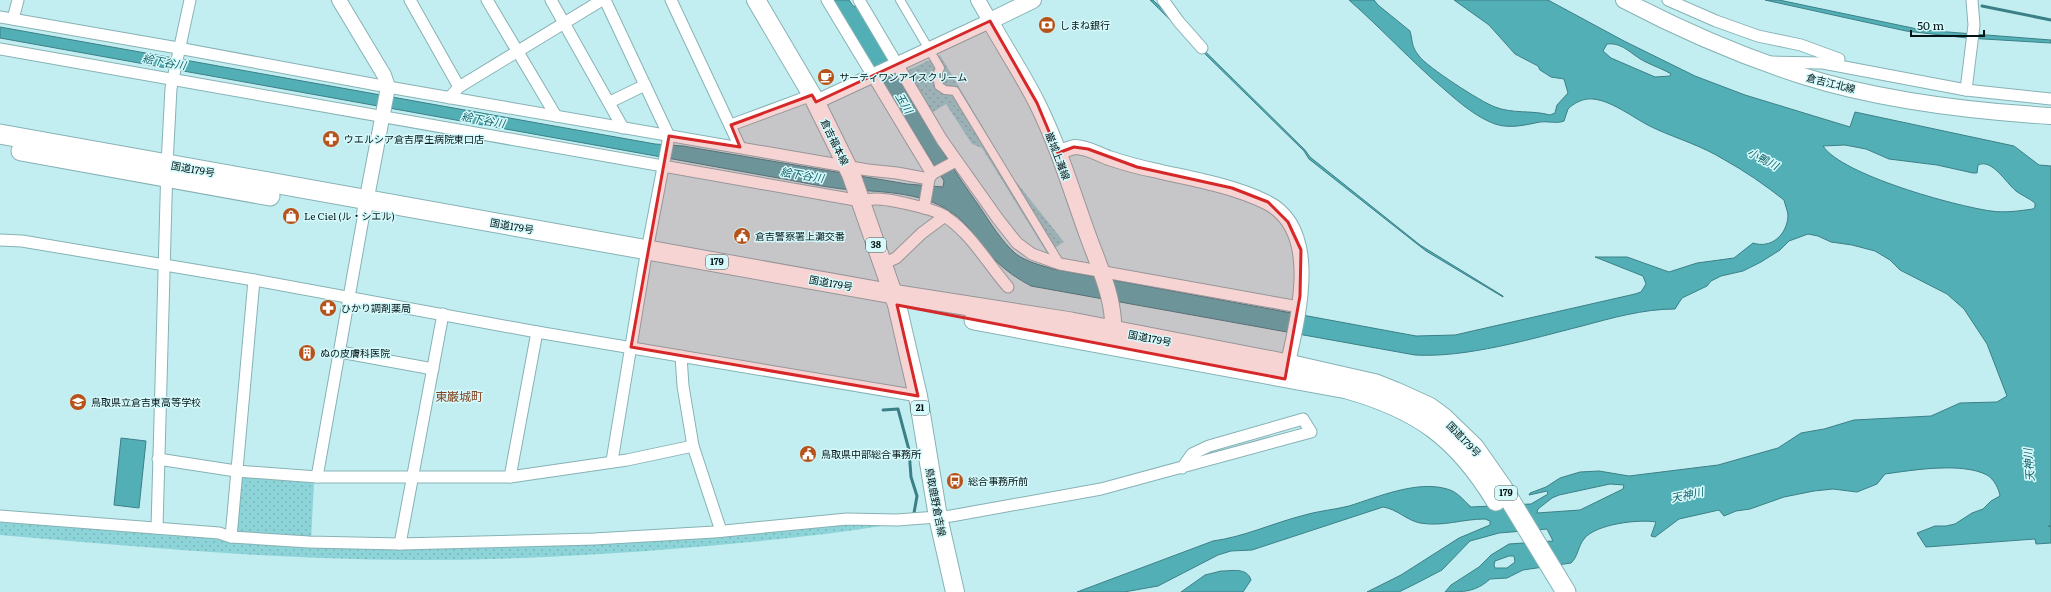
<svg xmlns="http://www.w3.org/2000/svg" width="2051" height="592" font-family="Literata,'Noto Sans JP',serif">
<defs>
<pattern id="grass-dots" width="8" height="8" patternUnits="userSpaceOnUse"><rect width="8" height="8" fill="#8dd4d9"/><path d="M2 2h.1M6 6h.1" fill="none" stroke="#78b5b9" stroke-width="1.8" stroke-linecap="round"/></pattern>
</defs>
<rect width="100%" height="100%" fill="#c2eef2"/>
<g fill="url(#grass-dots)">
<path d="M940 55 1013 178 1064 242 1047 253 982 148 972 144 946 104 930 114 906 71Z"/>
<path d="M245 474 314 482 311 540 239 535 235 529 240 479Z"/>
<path d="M846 520 888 525C820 536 752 542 684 548 563 558 442 563 321 558 214 554 107 544 0 535V521L431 546Z"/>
</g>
<g fill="#53afb6" stroke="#3b8086" fill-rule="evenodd">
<path d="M832 0H849L853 6 857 7C897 74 933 142 979 206 990 222 1001 241 1016 254 1027 262 1040 265 1053 269L1416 336 1455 335 1635 294 1641 292 1646 284 1643 276 1595 257H1627L1669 272 1697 263 1734 258 1753 243C1771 249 1787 235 1788 216 1788 211 1785 205 1784 200 1765 185 1745 171 1723 159 1702 146 1678 139 1656 129 1637 121 1614 101 1593 99 1583 98 1574 103 1568 109L1564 121C1557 124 1548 121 1540 122 1525 125 1510 129 1495 124 1476 117 1460 103 1445 90 1411 61 1382 29 1349 0H1374L1378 5 1410 31C1413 42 1411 46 1419 56 1427 67 1481 102 1495 107 1513 114 1532 110 1550 115L1555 113 1557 105 1568 93 1564 79 1551 77 1540 70 1538 66 1515 54 1489 25 1454 0H1548L1624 41 1695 76 1745 95 1850 127 1855 112 2014 146 2039 165 2051 166V526H2048L2051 527V543L2036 544 2035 539 1926 547 1917 533 1935 526H1946L1955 524 1972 513 1983 509 1991 501 2000 496C1999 489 1994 479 1987 475 1962 462 1913 470 1885 474L1877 484 1857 492 1833 489 1814 491 1784 497 1750 509 1736 511 1724 516 1719 510 1679 519 1655 537 1651 536 1656 522C1639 519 1595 524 1584 539 1578 546 1578 557 1571 563L1523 570 1507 578 1490 579C1476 592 1463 592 1445 592L1451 585 1479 567 1491 555 1509 544 1553 541 1547 529 1499 533 1470 541 1442 570 1417 583 1399 592H1367L1401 575 1459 538 1490 525V521L1485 519C1462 519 1443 527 1420 523 1406 520 1397 509 1383 507L1252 550 1231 551 1218 555 1158 586 1124 592H1077L1213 541C1243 537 1271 524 1301 516 1317 511 1333 510 1349 506 1378 497 1417 480 1447 489 1458 492 1463 500 1471 507L1531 504 1548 494 1547 491 1529 495 1530 493 1546 487 1560 478 1580 472 1599 471 1629 476 1718 465 1778 448 1801 433 1824 429 1854 420 1931 416 1960 403 1997 402 2007 396 1987 344 1964 309 1947 294 1900 270 1890 260 1875 251 1852 245 1831 242 1818 236 1808 234 1789 241 1780 250 1761 262 1743 271 1721 276 1711 281 1707 286 1682 298 1675 309C1643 309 1612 318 1582 326 1531 339 1466 358 1415 355L1031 286C1018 279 1006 271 996 261 980 246 970 224 951 212 921 191 878 192 842 189 817 186 792 180 767 176L0 38V27L655 144 683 146 907 184 943 187 944 181ZM1607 44C1624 42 1633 57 1648 63 1656 67 1663 69 1671 74L1670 76 1655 77 1611 58 1603 51ZM1845 145 1866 149 1889 159 1937 165 1973 173H1977L1978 165C1992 158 2006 183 2016 191 2021 195 2029 198 2035 203V207L2033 209C2018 211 2006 213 1991 211 1955 206 1842 175 1823 146ZM1610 484 1624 485 1623 489 1580 510 1537 513 1538 509 1552 498 1559 495ZM1509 556H1514L1515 562 1507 568H1495L1494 565 1495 561Z"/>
<path d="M1150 0H1153L1305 150 1310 157 1420 245 1503 296V297L1426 251 1309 159 1304 151Z"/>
<path d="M1765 0H1779L1922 30 2051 40V43L1967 38 1906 31Z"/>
<path d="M121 438 146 441 139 508 114 505Z"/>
<path d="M1221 571C1232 571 1247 567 1251 580L1243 592H1181L1205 575Z"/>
</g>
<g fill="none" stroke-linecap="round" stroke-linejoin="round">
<g stroke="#3b8086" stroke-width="3">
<path d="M1982 6 2051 20"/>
<path d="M883 410 898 409 909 450 911 477 917 496 914 513"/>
</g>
<g stroke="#87b2b5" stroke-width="10">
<path id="pedestrian" d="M900 0 940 68 937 75 939 86 945 90 955 91 1060 264"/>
</g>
<g stroke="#87b2b5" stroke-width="13">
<g id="minor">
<path d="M410 0 459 87"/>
<path d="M487 0 556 116"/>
<path d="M551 0 623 128"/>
<path d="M605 0 669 136 645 261 612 461"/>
<path d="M671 0 740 147"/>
<path d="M859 0 942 140 998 219 1017 243 1032 254 1060 264 1299 307"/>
<path d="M1163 0 1179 22 1202 48"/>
<path d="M1668 0 1716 21 1758 36 1801 45 1839 59"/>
<path d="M0 17 178 48 388 87 868 170 897 173 929 179 932 174 827 0"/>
<path d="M13 19 18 0"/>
<path d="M0 49 861 201C876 197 889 200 904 203 915 206 928 208 939 213 968 228 987 263 1008 287"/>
<path d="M1771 62 1823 63 1966 90 2051 99"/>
<path d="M1966 90 1974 25 1972 0"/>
<path d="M449 98 459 87 602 0"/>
<path d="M610 102 645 85"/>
<path d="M731 125 812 95"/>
<path d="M932 174 956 161"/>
<path d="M924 208 929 179"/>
<path d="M0 240 22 241 254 280 537 332 918 396"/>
<path d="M882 264 896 258 922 233 945 216"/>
<path d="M340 352 433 369"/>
<path d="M681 356 683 386 693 446 721 531"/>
<path d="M158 459 236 471 317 477H510L627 460 693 446"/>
<path d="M317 477 364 213"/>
<path d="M510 477 537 332"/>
<path d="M0 516 219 533 231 537 309 542 400 544 594 539 714 532 847 519 897 520 951 516 1101 489 1311 432 1303 419 1209 446 1192 454 1182 468"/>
<path d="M157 528 167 164 171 88 190 0"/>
<path d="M231 537 254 280"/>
<path d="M400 544 443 314"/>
</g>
</g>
<g stroke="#87b2b5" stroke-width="16">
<g id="tertiary">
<path d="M339 0 384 75 388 87 364 213"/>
<path d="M816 102 990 21 978 0"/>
<path d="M1058 153C1063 151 1069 148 1075 147 1087 147 1098 154 1109 158 1124 163 1138 167 1153 170 1191 179 1231 185 1266 202 1324 230 1296 324 1286 372"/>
</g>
</g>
<g stroke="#87b2b5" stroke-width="18">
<g id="secondary">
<path d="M1033 0 990 21C1005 48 1023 75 1037 103 1058 145 1072 192 1088 236 1100 269 1118 306 1112 341"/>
<path d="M1624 0C1681 30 1741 56 1803 76 1882 101 1968 111 2051 116"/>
</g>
</g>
<g stroke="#87b2b5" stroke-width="20">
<path id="primary" d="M756 0 812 95 851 174 897 305 918 396 938 517 955 592"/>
</g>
<g stroke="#87b2b5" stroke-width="21">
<g id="trunk">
<path d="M0 134 893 294 1071 322 1288 364 1376 384 1396 392 1429 407 1444 418 1474 447 1502 487 1566 592"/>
<path d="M21 151 270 196"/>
<path d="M974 320 1347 389C1418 409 1457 437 1496 501"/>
</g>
</g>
<use href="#pedestrian" stroke="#fff" stroke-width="8"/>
<use href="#minor" stroke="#fff" stroke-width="11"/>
<use href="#tertiary" stroke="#fff" stroke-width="14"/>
<use href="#secondary" stroke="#fff" stroke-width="16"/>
<use href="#primary" stroke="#fff" stroke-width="18"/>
<use href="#trunk" stroke="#fff" stroke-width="19"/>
</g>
<path fill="#d62828" fill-opacity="0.2" stroke="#d62828" stroke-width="3" stroke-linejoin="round" d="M990 21 1037 103 1058 153 1074 147 1088 149 1137 167 1232 188 1268 202 1288 222 1301 250 1300 296 1285 379 897 305 918 396 631 347 669 136 740 147 731 125 812 95 816 102Z"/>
<defs>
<g id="bank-disc" transform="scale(0.9)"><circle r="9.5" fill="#b6531b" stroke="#d6fafc"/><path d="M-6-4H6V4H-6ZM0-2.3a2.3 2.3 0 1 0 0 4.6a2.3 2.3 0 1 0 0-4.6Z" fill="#fff"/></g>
<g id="cafe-disc" transform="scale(0.9)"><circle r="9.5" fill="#b6531b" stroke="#d6fafc"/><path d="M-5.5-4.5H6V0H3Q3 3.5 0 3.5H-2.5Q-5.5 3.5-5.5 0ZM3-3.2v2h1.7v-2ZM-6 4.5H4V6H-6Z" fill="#fff"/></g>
<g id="pharmacy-disc" transform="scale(0.9)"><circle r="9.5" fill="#b6531b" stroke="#d6fafc"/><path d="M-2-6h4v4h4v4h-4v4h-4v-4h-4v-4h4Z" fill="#fff"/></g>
<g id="shop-disc" transform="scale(0.9)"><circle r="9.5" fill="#b6531b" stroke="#d6fafc"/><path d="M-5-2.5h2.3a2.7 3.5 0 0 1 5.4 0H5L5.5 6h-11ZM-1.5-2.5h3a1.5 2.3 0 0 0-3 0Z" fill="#fff"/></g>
<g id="civic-disc" transform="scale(0.9)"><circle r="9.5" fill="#b6531b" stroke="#d6fafc"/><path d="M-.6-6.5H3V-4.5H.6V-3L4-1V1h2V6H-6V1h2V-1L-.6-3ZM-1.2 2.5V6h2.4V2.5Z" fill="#fff"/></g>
<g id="building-disc" transform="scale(0.9)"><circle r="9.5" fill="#b6531b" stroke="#d6fafc"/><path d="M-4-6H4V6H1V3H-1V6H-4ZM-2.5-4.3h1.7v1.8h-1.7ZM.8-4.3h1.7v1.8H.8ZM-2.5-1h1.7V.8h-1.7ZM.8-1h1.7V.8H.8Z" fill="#fff"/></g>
<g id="school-disc" transform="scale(0.9)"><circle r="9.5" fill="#b6531b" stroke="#d6fafc"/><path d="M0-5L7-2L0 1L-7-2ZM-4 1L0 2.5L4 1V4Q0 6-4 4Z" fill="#fff"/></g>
<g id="bus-disc" transform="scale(0.9)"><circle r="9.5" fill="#b6531b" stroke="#d6fafc"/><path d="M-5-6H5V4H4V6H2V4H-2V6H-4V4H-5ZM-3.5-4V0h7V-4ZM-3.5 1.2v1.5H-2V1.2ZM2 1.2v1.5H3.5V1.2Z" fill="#fff"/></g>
</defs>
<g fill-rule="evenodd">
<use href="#bank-disc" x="1047" y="25"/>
<use href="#cafe-disc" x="826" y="77"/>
<use href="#pharmacy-disc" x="331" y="139"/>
<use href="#shop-disc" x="291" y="216"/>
<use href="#civic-disc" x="742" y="236"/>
<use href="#pharmacy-disc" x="328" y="308"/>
<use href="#building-disc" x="307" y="353"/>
<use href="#school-disc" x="78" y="402"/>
<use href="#civic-disc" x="808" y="454"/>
<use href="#bus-disc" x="955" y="481"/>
</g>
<g text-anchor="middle" stroke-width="3" stroke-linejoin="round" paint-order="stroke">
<g fill="#d6fafc" stroke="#43595a" stroke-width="1">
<rect x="866" y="238" width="20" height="14" rx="3"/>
<rect x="706" y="255" width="22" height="14" rx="3"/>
<rect x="911" y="401" width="18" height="14" rx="3"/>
<rect x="1495" y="486" width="22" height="14" rx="3"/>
</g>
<g font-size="9" font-weight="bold" fill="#041415">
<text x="876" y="248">38</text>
<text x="717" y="265">179</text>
<text x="920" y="411">21</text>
<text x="1506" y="496">179</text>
</g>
<g font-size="10" fill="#041415" stroke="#d6fafc" text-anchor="start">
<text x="1060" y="29">しまね銀行</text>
<text x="839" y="81">サーティワンアイスクリーム</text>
<text x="344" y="143">ウエルシア倉吉厚生病院東口店</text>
<text x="304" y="220">Le Ciel (ル・シエル)</text>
<text x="755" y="240">倉吉警察署上灘交番</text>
<text x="341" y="312">ひかり調剤薬局</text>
<text x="320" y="357">ぬの皮膚科医院</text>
<text x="91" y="406">鳥取県立倉吉東高等学校</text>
<text x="821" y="458">鳥取県中部総合事務所</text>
<text x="968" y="485">総合事務所前</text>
</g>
<g font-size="10" fill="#041415" stroke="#d6fafc">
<text transform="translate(1831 83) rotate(14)" y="4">倉吉江北線</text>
<text transform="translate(835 142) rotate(64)" y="4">倉吉福本線</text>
<text transform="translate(1058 156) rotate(69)" y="4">巌城上灘線</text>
<text transform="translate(193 169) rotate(10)" y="4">国道179号</text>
<text transform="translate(512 226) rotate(10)" y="4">国道179号</text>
<text transform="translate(831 283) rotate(10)" y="4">国道179号</text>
<text transform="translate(1150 338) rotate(11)" y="4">国道179号</text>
<text transform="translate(1464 439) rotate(46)" y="4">国道179号</text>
<text transform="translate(936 502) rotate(79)" y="4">鳥取鹿野倉吉線</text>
</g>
<g font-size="11" font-style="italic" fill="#136066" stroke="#d6fafc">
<text transform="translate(164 62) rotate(10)" y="4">絵下谷川</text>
<text transform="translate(904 103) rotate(59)" y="4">玉川</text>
<text transform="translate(483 120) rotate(10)" y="4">絵下谷川</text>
<text transform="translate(1763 159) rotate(28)" y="4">小鴨川</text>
<text transform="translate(802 175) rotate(9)" y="4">絵下谷川</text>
<text transform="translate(2029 465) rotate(-94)" y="4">天神川</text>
<text transform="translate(1687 495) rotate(-12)" y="4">天神川</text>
</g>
<g font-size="12" fill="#834221" stroke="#d6fafc">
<text x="459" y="401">東巌城町</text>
</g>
</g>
<path d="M1911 30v6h73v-6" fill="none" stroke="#041415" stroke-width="2"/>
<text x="1917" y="30" font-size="12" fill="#041415" stroke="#d6fafc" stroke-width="3" paint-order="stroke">50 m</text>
</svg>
